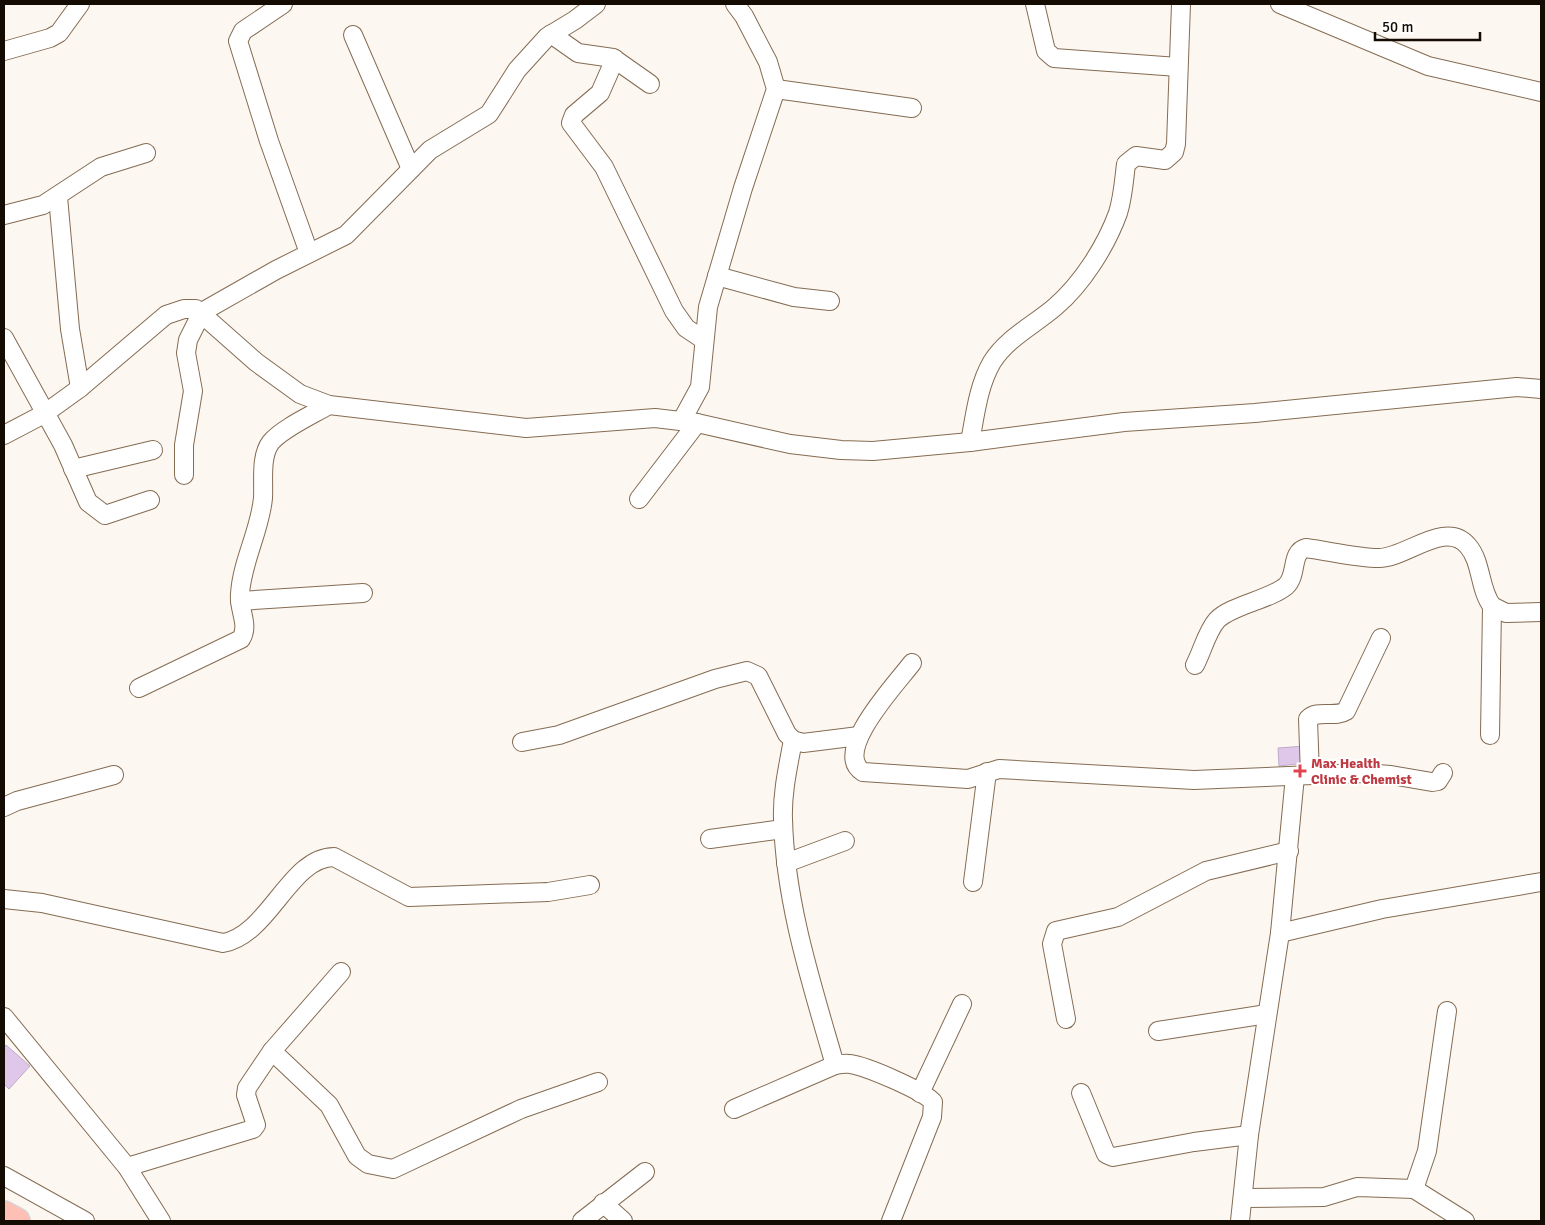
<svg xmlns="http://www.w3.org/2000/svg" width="1545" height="1225" font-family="Signika,sans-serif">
<rect width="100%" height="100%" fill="#fdf7f2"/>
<g fill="#dfc7ea" stroke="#bfabc9">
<path d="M1305 746 1306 763 1279 766 1278 748Z"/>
<path d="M6 1045 30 1066 9 1089 4 1084V1048Z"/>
</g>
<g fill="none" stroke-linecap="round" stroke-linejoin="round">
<g stroke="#846c52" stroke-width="20">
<g id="minor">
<path d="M283 4 243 31 238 41 269 141 309 253"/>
<path d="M1035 4 1046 51 1054 58 1178 67"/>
<path d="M1280 4 1428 66 1541 92"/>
<path d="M551 34 578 53 613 58 650 84"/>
<path d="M353 35 411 169"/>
<path d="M4 51 50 38 59 33 80 4"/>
<path d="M615 59 600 93 574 115 571 123 604 167 674 311 686 328 704 340"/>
<path d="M776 89 912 108"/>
<path d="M58 197 70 329 80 388"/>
<path d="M4 215 43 205 101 167 146 153"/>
<path d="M717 276 794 297 830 301"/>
<path d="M4 338 63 445 88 502 105 515 150 500"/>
<path d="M682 420 700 387 708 307 743 188 776 89 768 62 744 16 735 4"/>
<path d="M4 435 44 414 80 388 166 315 184 309H196L256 362 300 394 329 405 526 428 655 418 697 423 790 444 841 450 873 451 970 442 1124 422 1255 413 1517 387 1541 389"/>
<path d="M970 442C975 416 978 386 992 362 1007 338 1034 325 1055 307 1082 284 1106 246 1118 213 1123 197 1124 180 1126 164L1136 156 1165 160 1174 152 1176 144 1181 4"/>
<path d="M73 469 153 450"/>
<path d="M184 475V445L193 391 186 353 188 340 202 312 276 270 346 235 430 150 489 114 517 70 547 37 575 20 596 4"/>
<path d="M639 499 697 423"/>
<path d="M240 601 363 593"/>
<path d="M912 663C898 682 831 752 863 772L968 779 999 769 1194 780 1362 773 1391 775 1432 782 1438 781 1443 773"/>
<path d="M1195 665C1202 652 1207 631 1217 620 1232 605 1269 600 1286 586 1298 575 1290 552 1306 548 1329 551 1357 558 1379 558 1406 558 1446 519 1468 546 1482 562 1479 589 1492 606L1506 613 1541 612"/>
<path d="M139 688 241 639C250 625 238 609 240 594 242 561 260 531 263 498 264 481 260 456 271 442 283 428 312 415 329 405"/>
<path d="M1490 735 1492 606"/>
<path d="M793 740C788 767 782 793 783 819 785 903 812 985 835 1065 840 1064 845 1063 850 1064 866 1066 924 1091 933 1102L932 1117 891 1221"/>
<path d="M522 742 559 735 715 679 747 671 758 676 787 734 793 740 803 743 859 736"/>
<path d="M1310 775 1308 719C1317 709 1335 718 1346 711L1381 638"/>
<path d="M4 807 17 801 114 775"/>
<path d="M710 839 783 829"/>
<path d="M786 863 845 841"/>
<path d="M973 882 987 772"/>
<path d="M4 899 42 903 223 943C269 935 290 857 334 857L409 897 548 892 590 885"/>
<path d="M1280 933 1382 909 1541 882"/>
<path d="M4 1017 127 1167 161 1221"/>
<path d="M1066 1019 1052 944 1056 931 1118 917 1206 871 1289 851"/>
<path d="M1158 1031 1267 1014"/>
<path d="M272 1051 329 1105 357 1156 368 1164 393 1169 521 1109 598 1082"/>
<path d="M920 1093 962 1004"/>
<path d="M1081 1093 1106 1154 1113 1157 1194 1142 1249 1135"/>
<path d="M734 1109 835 1065"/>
<path d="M127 1167 253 1129 256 1125 246 1095 247 1088 272 1051 341 972"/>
<path d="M4 1176 85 1221"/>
<path d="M1414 1189 1427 1151 1447 1011"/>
<path d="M1244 1198 1324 1197 1357 1187 1414 1189 1465 1221"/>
<path d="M603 1203 623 1221"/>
<path d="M582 1221 645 1172"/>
<path d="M1240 1221 1249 1135 1280 933 1295 776"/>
</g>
</g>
<g stroke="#d5d3d2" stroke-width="28">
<path id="highway" d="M4 1214 17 1221"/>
</g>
<use href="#minor" stroke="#fff" stroke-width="18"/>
<use href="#highway" stroke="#fec0b5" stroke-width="25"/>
</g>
<path fill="#e0444e" stroke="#fff" stroke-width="2" d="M1297.5 763.5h5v5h5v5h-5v5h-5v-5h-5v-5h5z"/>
<g text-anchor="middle" stroke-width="4" stroke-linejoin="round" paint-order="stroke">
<g font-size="14" font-weight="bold" fill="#be3a42" stroke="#fff" text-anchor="start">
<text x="1311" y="768">Max Health<tspan x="1311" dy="16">Clinic &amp; Chemist</tspan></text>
</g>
</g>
<rect width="1545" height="1225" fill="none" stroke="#140b03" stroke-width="10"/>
<path d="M1375 32v8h105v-8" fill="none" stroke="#140b03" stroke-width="2.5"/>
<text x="1382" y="32" font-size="15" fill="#140b03" stroke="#ffffff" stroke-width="4" paint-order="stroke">50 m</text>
</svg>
